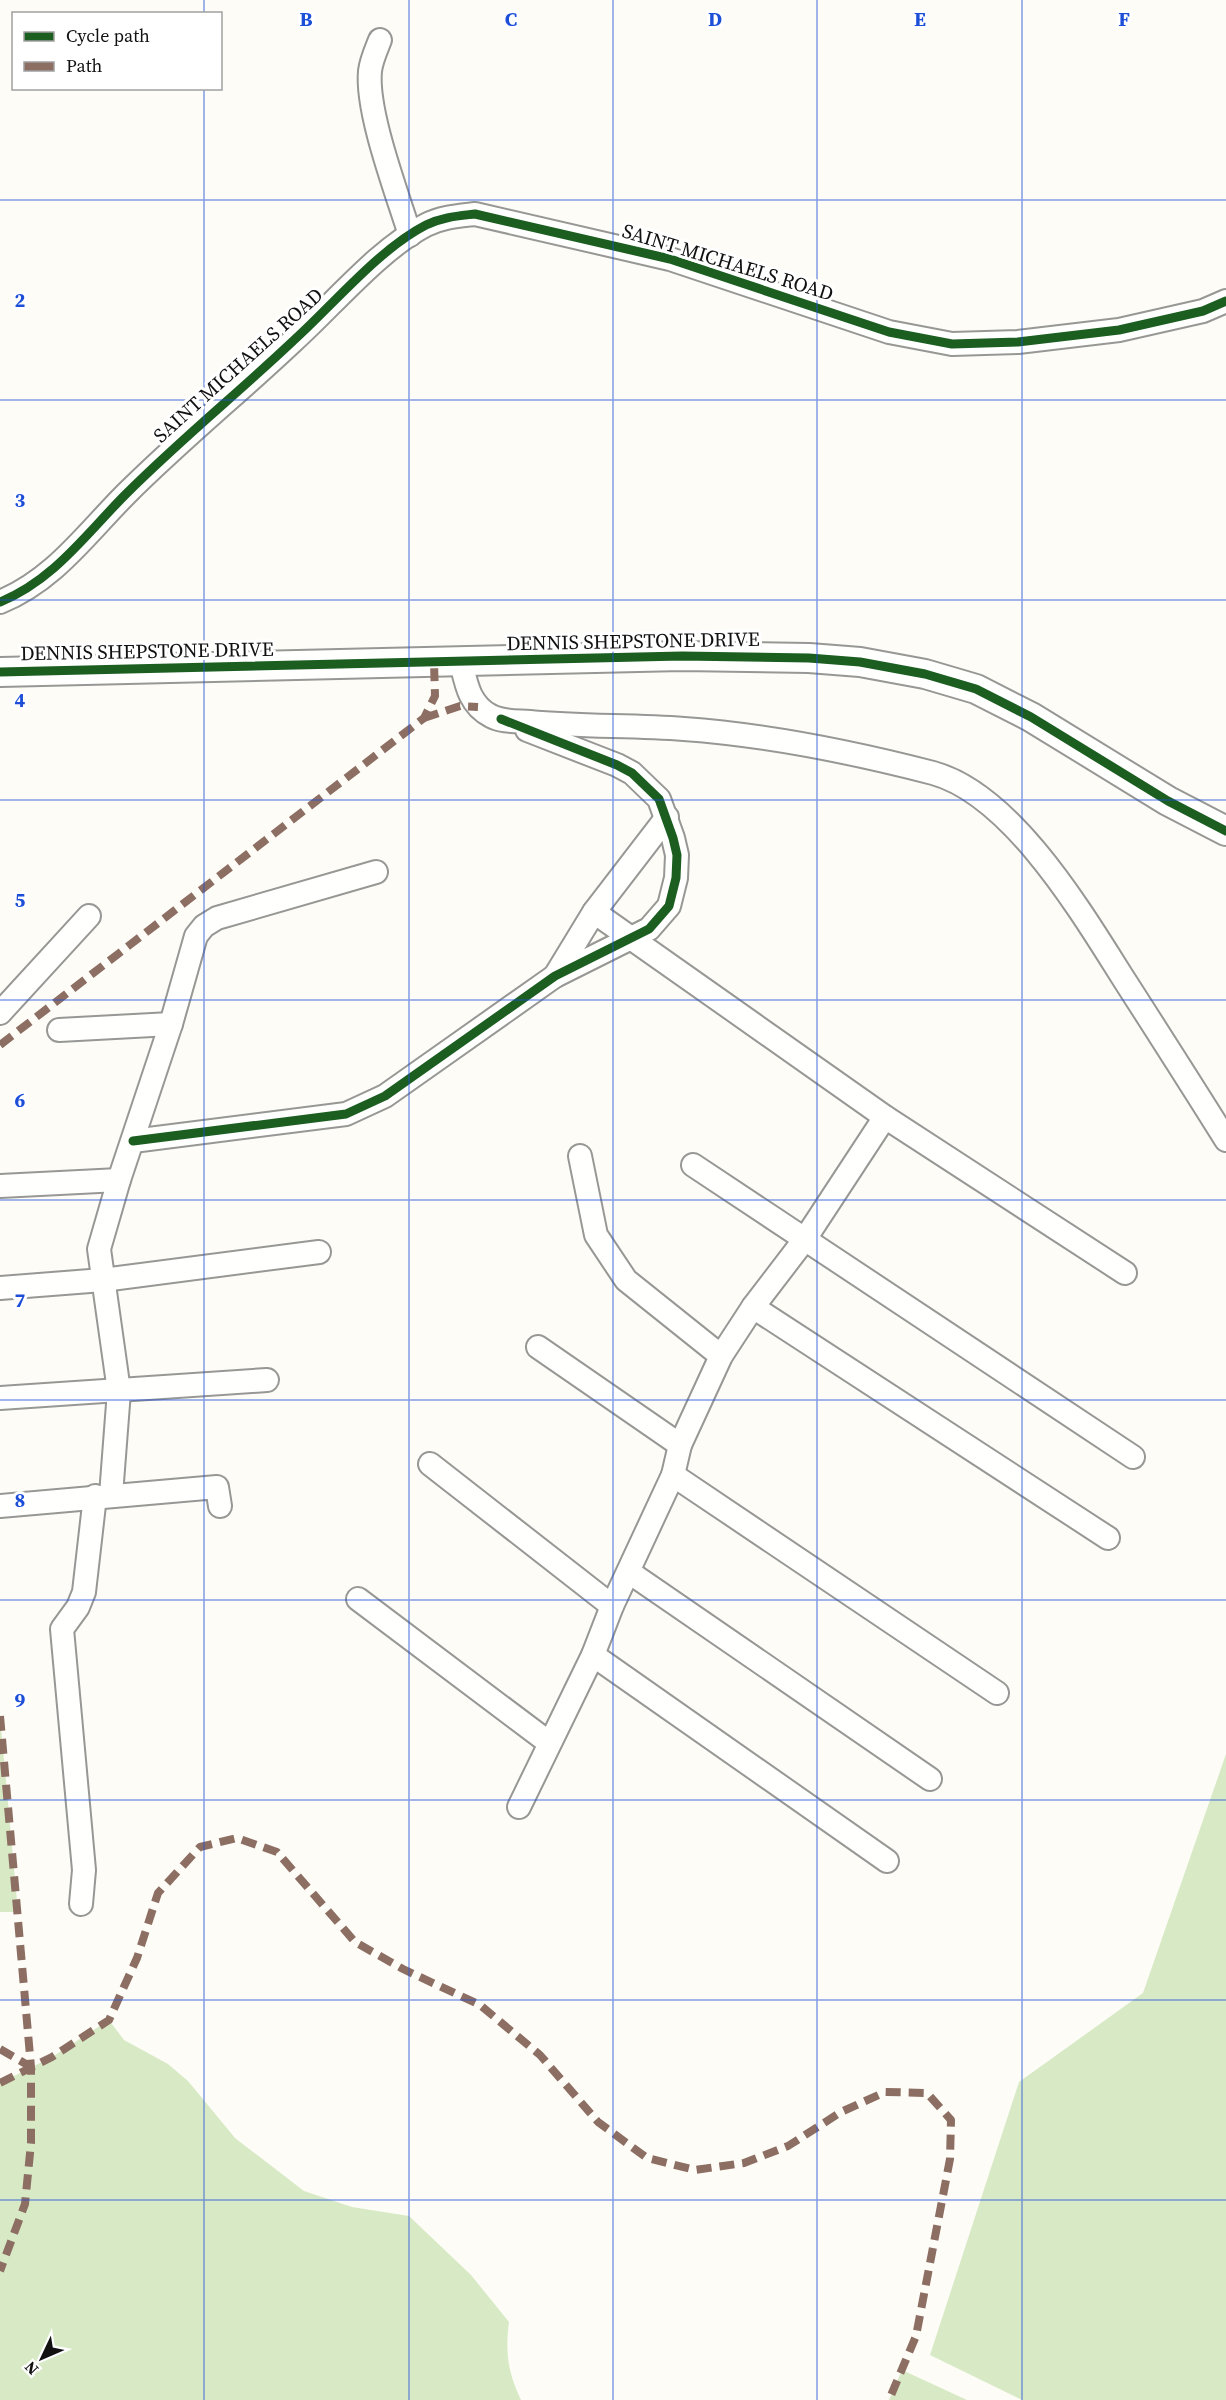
<svg xmlns="http://www.w3.org/2000/svg" width="1226" height="2400" font-family="'Source Serif 4',serif">
<rect width="100%" height="100%" fill="#fdfcf7"/>
<g fill="#d8eac5">
<path d="M0 1716 18 1912H0Z"/>
<path d="M1226 1754V2400H1022L930 2355 1019 2082 1143 1993Z"/>
<path d="M109 2020 124 2040 168 2064 188 2081 235 2138 304 2191 352 2207 409 2216 471 2275 509 2322C505 2352 508 2373 521 2400H0V2083L52 2057Z"/>
<path d="M902 2370 967 2400H889Z"/>
</g>
<g fill="none" stroke-linecap="round" stroke-linejoin="round">
<g stroke="#979795" stroke-width="26">
<g id="minor">
<path d="M380 40C376 50 371 61 370 71 366 112 397 193 410 235"/>
<path d="M0 602C54 580 86 534 126 494 180 440 238 393 293 341 333 305 379 249 426 225 442 217 458 216 475 214L670 259 889 332 952 344 1018 342 1119 330 1203 311 1226 301"/>
<path d="M461 662C466 683 469 705 491 716 502 722 517 721 530 722 581 727 632 725 684 729 767 735 852 752 933 773 1013 795 1083 915 1125 981 1159 1034 1193 1087 1226 1140"/>
<path d="M594 912 885 1117 1125 1273"/>
<path d="M555 976 594 912 667 817"/>
<path d="M0 1013 89 916"/>
<path d="M59 1030 171 1024"/>
<path d="M133 1141 346 1114 385 1096 555 976 649 929 669 906 676 878 677 855 673 838 659 799 632 773 617 765 527 730"/>
<path d="M580 1156 596 1235 626 1280 721 1356"/>
<path d="M693 1165 1133 1457"/>
<path d="M0 1186 119 1180"/>
<path d="M0 1288 103 1280 319 1252"/>
<path d="M753 1307 1108 1538"/>
<path d="M538 1347 680 1445"/>
<path d="M0 1398 267 1380"/>
<path d="M430 1464 612 1606"/>
<path d="M673 1475 997 1693"/>
<path d="M111 1495 119 1391 99 1249 119 1180 171 1024 196 936 204 926 217 918 376 872"/>
<path d="M0 1506 217 1487 220 1506"/>
<path d="M629 1572 930 1779"/>
<path d="M358 1599 548 1742"/>
<path d="M593 1655 887 1861"/>
<path d="M519 1807 593 1655 612 1606 673 1475 680 1445 721 1356 753 1307 805 1239 885 1117"/>
<path d="M81 1904 84 1870 62 1629 78 1607 84 1592 95 1496"/>
</g>
</g>
<g stroke="#979795" stroke-width="32">
<path id="tertiary" d="M0 672 682 656 809 658 860 662 925 674 976 689 1031 717 1168 801 1226 831"/>
</g>
<use href="#minor" stroke="#fffffe" stroke-width="22"/>
<use href="#tertiary" stroke="#fffffe" stroke-width="28"/>
<g stroke="#8d6e63" stroke-width="8" stroke-dasharray="15 8" stroke-linecap="butt">
<path d="M424 718 460 706 478 707"/>
<path d="M0 1045 424 718 435 696 434 662"/>
<path d="M0 1716 31 2067V2143L25 2204 0 2271"/>
<path d="M0 2049 31 2067"/>
<path d="M0 2083 52 2057 109 2020 137 1958 158 1893 200 1847 237 1838 277 1852 355 1942 403 1969 480 2005 540 2055 598 2122 647 2158 695 2170 744 2163 788 2146 841 2112 885 2092 927 2093 951 2120 950 2159 916 2336 889 2400"/>
</g>
<g stroke="#fff" stroke-width="13">
<g id="cycleway">
<path d="M0 602C54 580 86 534 126 494 180 440 238 393 293 341 333 305 379 249 426 225 442 217 458 216 475 214L670 259 889 332 952 344 1018 342 1119 330 1203 311 1226 301"/>
<path d="M0 672 682 656 809 658 860 662 925 674 976 689 1031 717 1168 801 1226 831"/>
<path d="M133 1141 346 1114 385 1096 555 976 649 929 669 906 676 878 677 855 673 838 659 799 632 773 617 765 501 719"/>
</g>
</g>
<use href="#cycleway" stroke="#1b5e20" stroke-width="9"/>
</g>
<path fill="none" stroke="#1d4ed8" stroke-width="1.5" stroke-opacity="0.55" d="M204 0V14M409 0V2400M613 0V2400M817 0V2400M1022 0V2400M204 88V2400M0 200H1226M0 400H1226M0 600H1226M0 800H1226M0 1000H1226M0 1200H1226M0 1400H1226M0 1600H1226M0 1800H1226M0 2000H1226M0 2200H1226"/>
<g text-anchor="middle" stroke-width="6" stroke-linejoin="round" paint-order="stroke">
<g font-size="20" fill="#111" stroke="#fff">
<text transform="translate(728 262) rotate(17)" y="7">SAINT MICHAELS ROAD</text>
<text transform="translate(238 365) rotate(-42)" y="7">SAINT MICHAELS ROAD</text>
<text transform="translate(633 641) rotate(-1)" y="7">DENNIS SHEPSTONE DRIVE</text>
<text transform="translate(147 651) rotate(-1)" y="7">DENNIS SHEPSTONE DRIVE</text>
</g>
</g>
<g font-size="20" text-anchor="middle" font-weight="bold" fill="#1d4ed8" stroke="#fff" stroke-width="6" stroke-linejoin="round" paint-order="stroke">
<text x="306" y="26">B</text>
<text x="511" y="26">C</text>
<text x="715" y="26">D</text>
<text x="920" y="26">E</text>
<text x="1124" y="26">F</text>
<text x="20" y="307">2</text>
<text x="20" y="507">3</text>
<text x="20" y="707">4</text>
<text x="20" y="907">5</text>
<text x="20" y="1107">6</text>
<text x="20" y="1307">7</text>
<text x="20" y="1507">8</text>
<text x="20" y="1707">9</text>
</g>
<rect x="12" y="12" width="210" height="78" fill="#ffffff" stroke="#a0a0a0" stroke-width="1.5"/>
<rect x="24" y="32" width="30" height="9" fill="#1b5e20" stroke="#a0a0a0" stroke-width="1.5"/>
<text x="66" y="42" font-size="18" fill="#111111">Cycle path</text>
<rect x="24" y="62" width="30" height="9" fill="#8d6e63" stroke="#a0a0a0" stroke-width="1.5"/>
<text x="66" y="72" font-size="18" fill="#111111">Path</text>
<g transform="translate(42 2358) rotate(226)" stroke="#ffffff" stroke-width="4.5" paint-order="stroke">
<path d="M0-4.5L10 22L0 15L-10 22Z" fill="#111111"/>
<text y="-9" font-size="16" font-weight="bold" text-anchor="middle" fill="#111111">N</text>
</g>
</svg>
